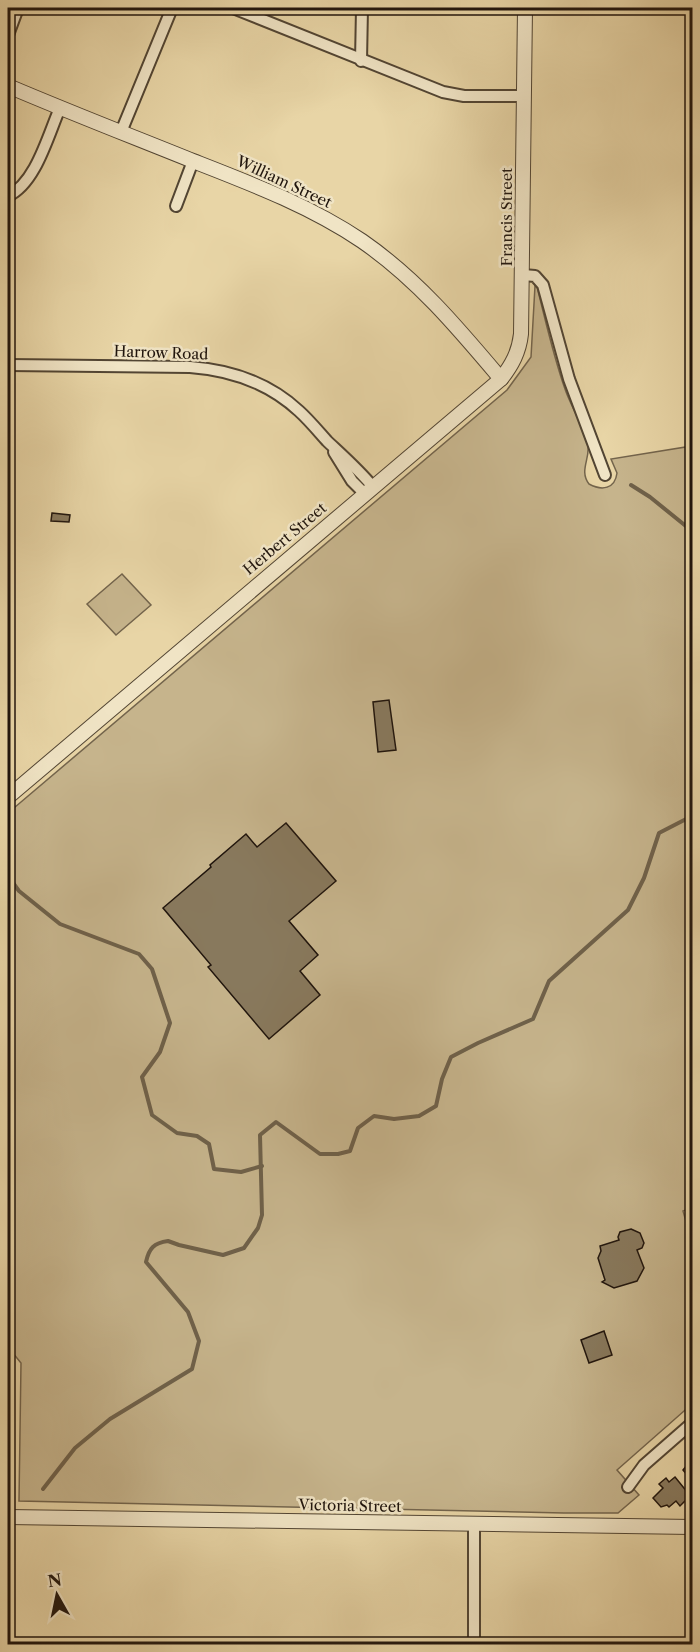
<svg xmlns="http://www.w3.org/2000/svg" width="700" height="1652" font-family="'Libre Caslon Text',serif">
<rect width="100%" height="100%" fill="#e8d5a6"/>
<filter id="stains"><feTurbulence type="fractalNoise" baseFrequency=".00333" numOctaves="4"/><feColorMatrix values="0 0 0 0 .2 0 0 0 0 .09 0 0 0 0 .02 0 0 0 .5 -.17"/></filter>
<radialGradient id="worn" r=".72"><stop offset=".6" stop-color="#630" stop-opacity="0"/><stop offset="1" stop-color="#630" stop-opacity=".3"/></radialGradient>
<g fill="#c6b48c" stroke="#73644c" stroke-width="1.5">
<path d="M535 286 537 287C546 322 553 355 565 389 571 407 584 426 588 445 590 459 579 471 589 484 602 491 615 489 617 473L611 459 692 446V1208L683 1211 692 1242V1404L617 1470 639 1495 618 1513H564L19 1501 21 1363 8 1347V813L507 390 531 357Z"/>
<path d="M122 574 151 605 116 635 87 604Z"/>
</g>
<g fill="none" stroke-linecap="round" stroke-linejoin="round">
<g stroke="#6f614a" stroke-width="4">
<path d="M631 485 650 497 692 531"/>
<path d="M8 876 19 891 60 924 139 954 152 969 170 1023 160 1052 142 1077 152 1115 177 1133 197 1136 209 1144 214 1169 241 1172 262 1166"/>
<path d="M43 1489 75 1448 110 1419 192 1369 199 1341 188 1312 146 1262C149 1248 154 1243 168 1241L179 1245 223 1255 244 1248 258 1228 262 1215 260 1135 276 1122 320 1154H338L350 1151 358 1128 374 1116 394 1119 419 1116 436 1106 442 1079 451 1057 478 1043 533 1019 549 981 628 910 644 878 659 833 692 816"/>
<path d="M8 1540 12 1537"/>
</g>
</g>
<g fill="#88795d" stroke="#20150d" stroke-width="1.5">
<path d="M52 513 70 515 69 522 51 521Z"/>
<path d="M389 700 396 750 378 752 373 702Z"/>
<path d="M286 823 336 881 289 921 318 955 300 971 320 995 269 1039 208 967 211 965 163 908 211 867 210 865 246 834 257 847Z"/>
<path d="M631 1229 640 1233 644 1243 642 1248 637 1250 644 1268 637 1281 614 1288 602 1282 605 1280 598 1258 601 1251 600 1246 619 1240 618 1237 620 1232Z"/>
<path d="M604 1331 612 1355 589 1363 581 1340Z"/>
<path d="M692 1459V1481L683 1470Z"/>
<path d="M675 1477 692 1498V1501L688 1505 685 1501 680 1506 676 1501 669 1507 667 1505 661 1507 653 1498 663 1488 659 1484 666 1478 669 1482Z"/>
</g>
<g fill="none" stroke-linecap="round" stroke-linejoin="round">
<g stroke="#524533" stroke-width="14">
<g id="minor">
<path d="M233 8 443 92 464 96H524"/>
<path d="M8 35 18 8"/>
<path d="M361 61 362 8"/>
<path d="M121 132 172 8"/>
<path d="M8 196C36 183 48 135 60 108"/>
<path d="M176 206 193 161"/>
<path d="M523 275 535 276 543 285 569 379 605 475"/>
<path d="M8 365 190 367C231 370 269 383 299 411 309 420 318 431 327 441 343 456 359 470 373 487"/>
<path d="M334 452 352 481 364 493"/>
<path d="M628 1487 644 1465 692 1423"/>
<path d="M470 1644 474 1639V1525"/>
</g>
</g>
<g stroke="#524533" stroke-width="16">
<g id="tertiary">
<path d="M8 86C69 112 131 136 193 161 252 184 310 206 362 241 417 279 458 328 501 379"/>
<path d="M8 797 501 379C512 365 519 352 521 334L525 8"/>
<path d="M8 1517 692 1527"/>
</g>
</g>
<use href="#minor" stroke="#f0e4c5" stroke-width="10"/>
<use href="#tertiary" stroke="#f0e4c5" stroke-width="14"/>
</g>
<g text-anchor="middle" stroke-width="5" stroke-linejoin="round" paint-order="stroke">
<g font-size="15" fill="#20150d" stroke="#f0e4c5">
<text transform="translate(284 182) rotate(25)" y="5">William Street</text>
<text transform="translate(507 217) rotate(-90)" y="5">Francis Street</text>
<text transform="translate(161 353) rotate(2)" y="5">Harrow Road</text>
<text transform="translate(285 539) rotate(-40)" y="5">Herbert Street</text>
<text transform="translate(350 1506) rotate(1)" y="5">Victoria Street</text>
</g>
</g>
<rect width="700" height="1652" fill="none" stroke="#e8d5a6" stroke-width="30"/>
<rect x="9" y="9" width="682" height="1634" fill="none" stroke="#20150d" stroke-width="3"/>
<rect x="15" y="15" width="670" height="1622" fill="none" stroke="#20150d" stroke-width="1.5"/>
<g transform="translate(57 1595) rotate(351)" stroke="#f0e4c5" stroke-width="4.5" paint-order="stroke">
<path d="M0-4.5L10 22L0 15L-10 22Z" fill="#20150d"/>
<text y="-9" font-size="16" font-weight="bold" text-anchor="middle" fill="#20150d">N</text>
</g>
<rect width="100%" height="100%" filter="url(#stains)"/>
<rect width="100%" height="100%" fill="url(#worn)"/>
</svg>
